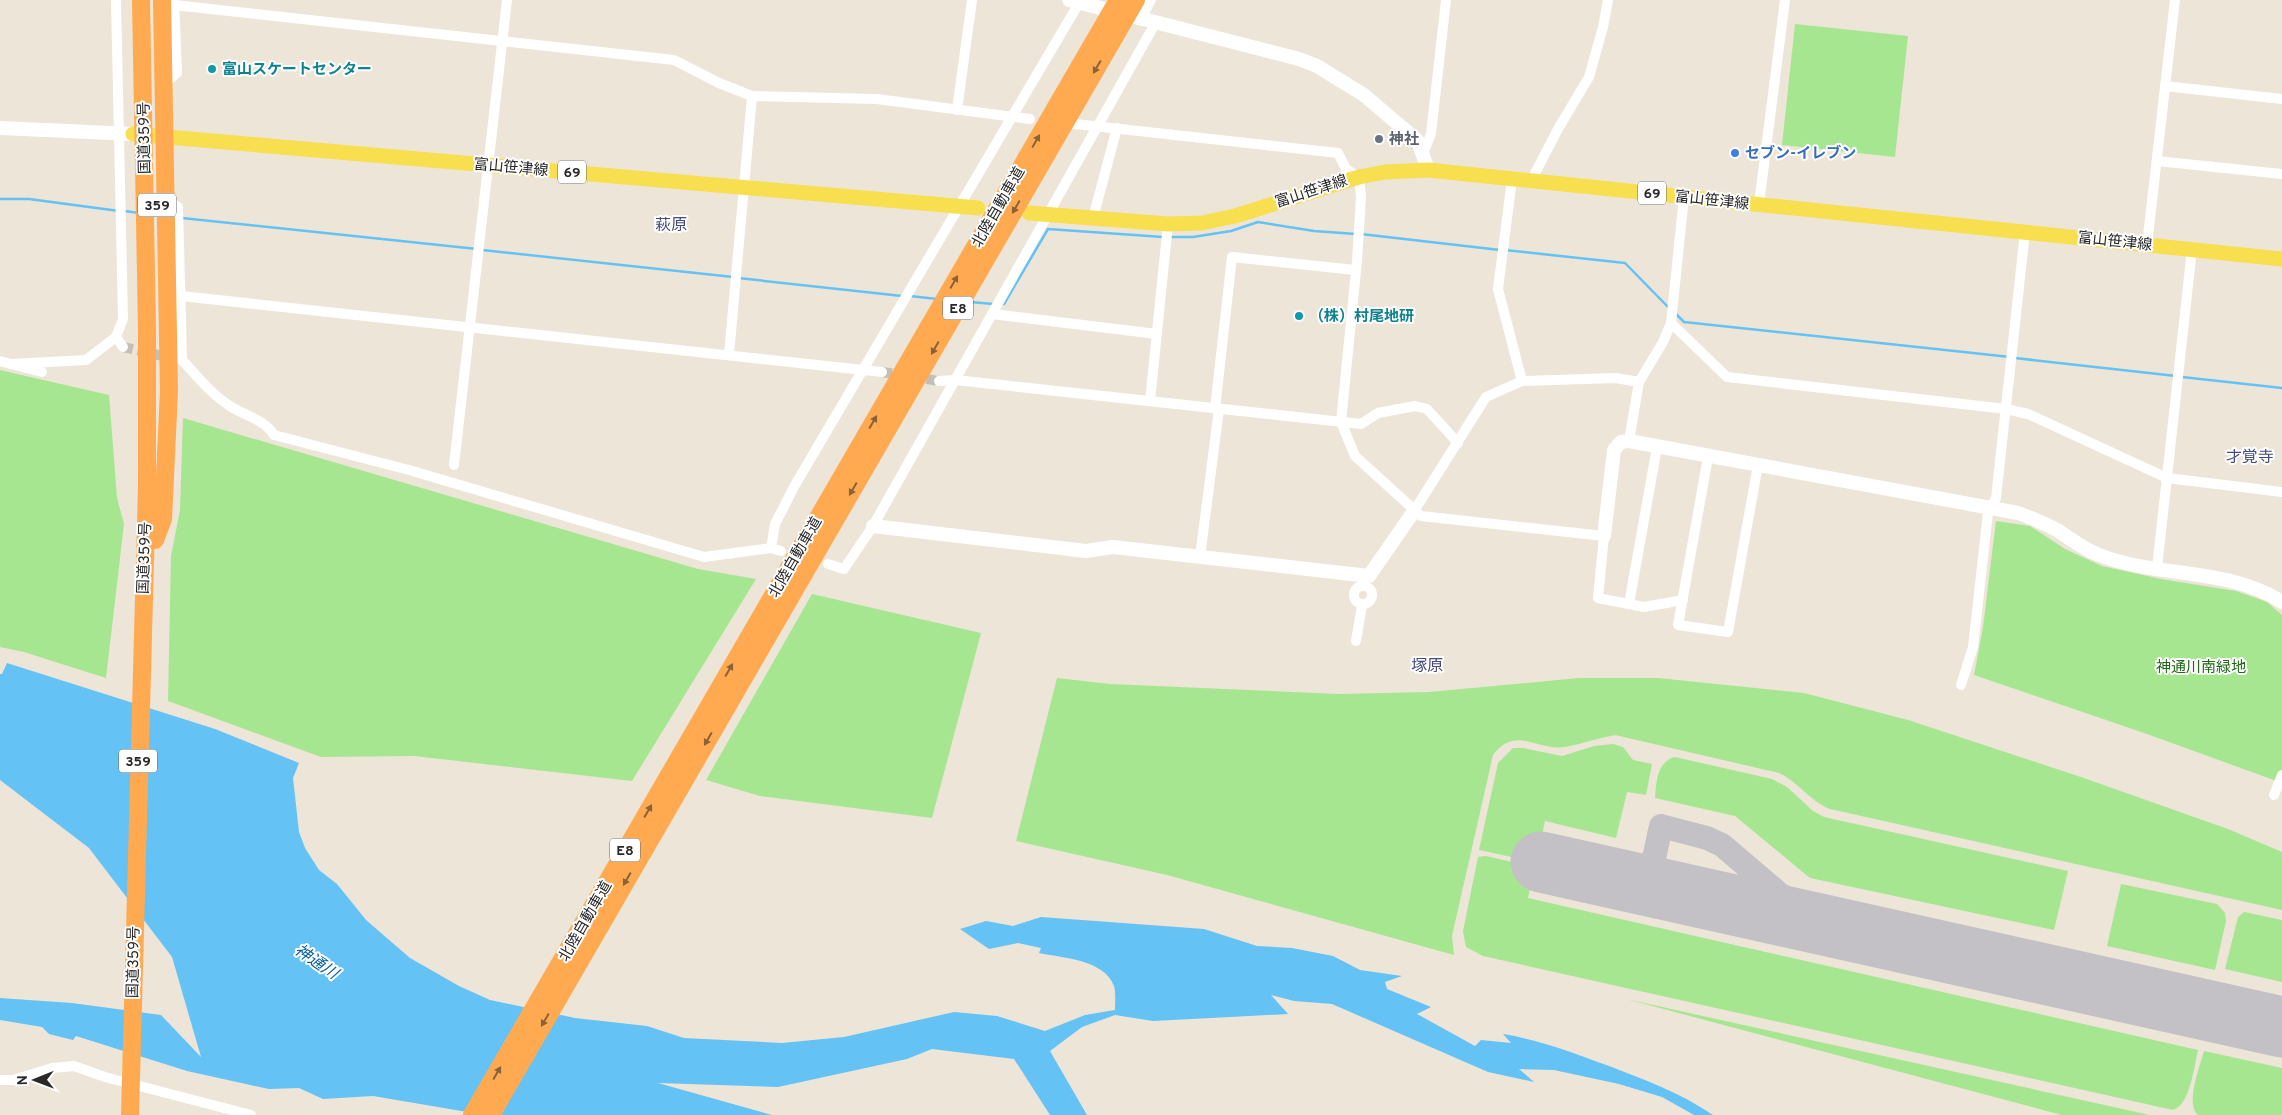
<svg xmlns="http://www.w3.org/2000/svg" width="2282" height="1115" font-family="Overpass,'Noto Sans JP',sans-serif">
<rect width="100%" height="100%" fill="#ece5d8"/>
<g fill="#a7e691">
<path d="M1795 24 1908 36 1895 157 1782 145Z"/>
<path d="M0 370 109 395 117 498 124 524 106 678 24 652 0 647Z"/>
<path d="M183 418 698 569 756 579 632 781 414 756 321 757 168 701 171 556 180 510Z"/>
<path d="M1996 521 2030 526 2065 549 2102 566 2161 579 2236 591 2267 602 2282 615V783L2147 734 1974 675 1983 627Z"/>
<path d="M812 594 981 633 932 818 760 796 706 780Z"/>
<path d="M1057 678 1110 684 1338 694 1429 692 1579 678H1658L1804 693 1908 720 2081 777 2228 829 2282 852V910L1830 809C1810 801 1798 782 1779 773L1615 735C1598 738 1582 744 1565 747 1536 751 1516 725 1493 755L1452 936 1454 955 1167 875 1016 841Z"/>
<path d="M1613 744 1623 747 1633 760 1652 764 1646 795 1627 792 1616 838 1545 821 1536 862 1479 850 1498 763 1513 748H1523L1562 756 1594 746Z"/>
<path d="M1675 757 1772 779 1787 787 1813 811 1824 817 2068 871 2054 930 1810 878 1735 816 1655 798C1656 783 1657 761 1675 757Z"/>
<path d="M1486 856 1534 867 1528 898 2198 1050C2194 1067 2190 1105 2173 1110L1483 956 1466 947 1463 931 1478 857Z"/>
<path d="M2121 884 2217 904 2225 913 2226 921 2215 970 2107 946Z"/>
<path d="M2244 912 2282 920V982L2225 969 2238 917Z"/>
<path d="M1626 999 2150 1115H2062Z"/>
<path d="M2204 1051 2282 1068V1115H2198C2185 1104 2200 1066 2204 1051Z"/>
</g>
<path fill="#64c2f5" d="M7 663 215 729 299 763 293 778 299 832 305 848 319 870 337 884 366 920 410 958 459 986 490 1000 575 1018 647 1026 684 1038 782 1043 844 1037 954 1012 997 1016 1045 1031 1085 1015 1115 1010C1115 1003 1116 993 1114 986 1104 959 1062 958 1039 953L1041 948 1018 943 989 949 960 929 986 921 1013 926 1041 917 1204 929 1257 946 1292 948 1333 956 1360 970 1402 976 1385 982 1387 989 1431 1007 1417 1014 1475 1046 1481 1040 1511 1043 1503 1034C1540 1040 1574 1053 1609 1066 1645 1080 1681 1093 1713 1115H1694L1662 1097 1619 1084 1554 1070 1519 1069 1534 1082 1488 1072 1332 1004 1294 1001 1271 995 1288 1014 1153 1021 1115 1015 1082 1027 1050 1051 1087 1115H1050L1014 1059 932 1049 907 1059 778 1087 658 1083 772 1115H485L373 1096 323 1099 299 1088 269 1089 187 1071 76 1036 73 1040 49 1034 42 1027 0 1020V998L72 1003 161 1015 201 1057 172 957 89 848 0 780V674H2Z"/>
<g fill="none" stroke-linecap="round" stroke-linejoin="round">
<g stroke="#64c2f5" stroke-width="2.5">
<path d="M0 199H29L119 211"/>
<path d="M125 211 139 213"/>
<path d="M182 218 477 249"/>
<path d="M1361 234 1500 250"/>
<path d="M1169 237H1193L1231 231 1258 222 1314 231 1356 234"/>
<path d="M482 250 733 277"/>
<path d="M1505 250 1625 263 1670 309"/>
<path d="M738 278 902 296"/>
<path d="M910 296 937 299"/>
<path d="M970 302 994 304"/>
<path d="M1002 304H1004L1048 229 1163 237"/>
<path d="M1676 314 1684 322 2010 357"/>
<path d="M2015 358 2176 376"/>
<path d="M2182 377 2282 388"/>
</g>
<path stroke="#c4c1c6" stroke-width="24" d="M1648 886 1661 826 1707 838 1722 845 1812 922"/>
<path stroke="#c4c1c6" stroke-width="61" d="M1541 862 2282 1027"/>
<g stroke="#c5bfb5" stroke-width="10" stroke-dasharray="10 5" stroke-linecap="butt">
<path d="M123 347 172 358"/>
<path d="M882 372 939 381"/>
</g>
<g stroke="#fff" stroke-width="10">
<path d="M174 5 674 60 719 83 752 96 877 99 1030 119"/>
<path d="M1141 18 1151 0"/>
<path d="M164 84 177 73 174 0"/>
<path d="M2165 86 2282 99"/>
<path d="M957 110 972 0"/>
<path d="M1075 124 1338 153 1346 169 1359 177 1361 197 1357 261 1341 422 1355 456 1421 516 1604 536 1598 598 1644 607 1683 600"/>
<path d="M1423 154 1431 134 1446 0"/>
<path d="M2157 161 2282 174"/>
<path d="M1512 179 1498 289 1522 381"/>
<path d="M1531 181 1558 129 1589 77 1603 27 1608 0"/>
<path d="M167 201 178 207 182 360C197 376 211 394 230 406 245 416 264 419 274 435L409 470 704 557 771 548 781 551"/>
<path d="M1759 204 1785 0"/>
<path d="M1093 218 1117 128"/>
<path d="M2147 245 2175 0"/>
<path d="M181 296 882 372"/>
<path d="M992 314 1157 334"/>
<path d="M1671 323 1727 377 2006 409 2028 414 2167 478 2282 492"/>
<path d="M116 337 123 347"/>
<path d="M729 355 752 96"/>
<path d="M0 361 42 372"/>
<path d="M12 364 86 360 116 337 123 319 116 0"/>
<path d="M939 381 955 380 1361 424 1378 413 1415 406 1427 409 1458 443"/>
<path d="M1150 401 1168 224"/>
<path d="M1215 409 1232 257 1355 270"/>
<path d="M1629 441 1639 382 1663 342 1671 323 1684 197"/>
<path d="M1708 457 1678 625 1728 632 1758 465"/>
<path d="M454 465 507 0"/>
<path d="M1414 511 1486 397 1522 381 1616 378 1639 382"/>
<path d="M771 548 775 524 795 485 1079 3"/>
<path d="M1200 557 1219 409"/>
<path d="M828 564 844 569 873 526 1156 22"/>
<path d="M2157 568 2192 249"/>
<circle cx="1363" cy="595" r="9"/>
<path d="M1629 604 1657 447"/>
<path d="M1356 641 1362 605"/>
<path d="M1961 685 1973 647 1988 513 1996 498 2025 232"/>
<path d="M2274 795 2282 775"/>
<path d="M0 1080H13L52 1068 74 1066 105 1077 251 1115"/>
</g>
<g stroke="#fff" stroke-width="14">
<path d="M1069 0 1299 59 1317 66 1364 95 1418 141 1428 170"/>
<path d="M0 128 133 134"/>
<path d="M873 526 1086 551 1113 547 1369 576 1414 511"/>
<path d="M1604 536 1614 450 1621 442 1629 441 2018 513C2032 518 2044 523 2057 530 2071 539 2083 549 2099 555 2159 578 2227 567 2282 602"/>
</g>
<g stroke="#f8df50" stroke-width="15">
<path d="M133 134 978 208"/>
<path d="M1029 213 1168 224 1202 223 1235 216 1359 177 1385 172 1428 170 2282 259"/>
</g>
<g stroke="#ffaa50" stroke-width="18">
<path d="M155 540 163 519 169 391 162 0"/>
<path d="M130 1115 147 487V330L141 0"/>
<path d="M472 1115 1118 0"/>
<path d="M491 1115 1136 0"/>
</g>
</g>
<defs><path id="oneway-solid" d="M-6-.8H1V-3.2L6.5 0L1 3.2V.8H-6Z" transform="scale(1.25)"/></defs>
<g fill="#89623a">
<use href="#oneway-solid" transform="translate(1097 67) rotate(120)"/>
<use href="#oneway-solid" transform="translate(1036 141) rotate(-60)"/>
<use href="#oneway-solid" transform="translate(1016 207) rotate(120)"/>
<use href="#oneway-solid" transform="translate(954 282) rotate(-60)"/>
<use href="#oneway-solid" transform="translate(935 348) rotate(120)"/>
<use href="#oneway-solid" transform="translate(873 422) rotate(-60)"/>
<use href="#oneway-solid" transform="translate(853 489) rotate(120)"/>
<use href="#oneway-solid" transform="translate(729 670) rotate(-60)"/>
<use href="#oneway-solid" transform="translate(708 739) rotate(120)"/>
<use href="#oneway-solid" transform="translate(648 811) rotate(-60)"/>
<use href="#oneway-solid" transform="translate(627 879) rotate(120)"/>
<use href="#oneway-solid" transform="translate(545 1020) rotate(120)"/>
<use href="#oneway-solid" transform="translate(497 1073) rotate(-60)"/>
</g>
<g fill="#0f9aa8" stroke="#fff" stroke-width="2">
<circle cx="212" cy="69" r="5"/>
<circle cx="1299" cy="316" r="5"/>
</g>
<circle fill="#6b7280" stroke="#fff" stroke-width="2" cx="1379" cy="139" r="5"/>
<circle fill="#3f7fe0" stroke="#fff" stroke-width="2" cx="1735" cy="153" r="5"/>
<g text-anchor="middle" stroke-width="4" stroke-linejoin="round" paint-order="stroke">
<g fill="#fff" stroke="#686868" stroke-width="1">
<rect x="558" y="160.5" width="28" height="23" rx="4"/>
<rect x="1638" y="181.5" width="28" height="23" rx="4"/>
<rect x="138" y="193.5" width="38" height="23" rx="4"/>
<rect x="943" y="296.5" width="30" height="23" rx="4"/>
<rect x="119" y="749.5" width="38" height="23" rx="4"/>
<rect x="610" y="838.5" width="30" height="23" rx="4"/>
</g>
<g font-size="14" font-weight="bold" fill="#282828">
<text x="572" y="177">69</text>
<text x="1652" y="198">69</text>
<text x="157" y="210">359</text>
<text x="958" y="313">E8</text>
<text x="138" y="766">359</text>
<text x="625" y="855">E8</text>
</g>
<g font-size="15" font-weight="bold" fill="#0d838f" stroke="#fff" text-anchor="start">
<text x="222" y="74">富山スケートセンター</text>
<text x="1309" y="321">（株）村尾地研</text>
</g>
<g font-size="15" fill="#282828" stroke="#fff">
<text transform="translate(144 138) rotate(-91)" y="5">国道359号</text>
<text transform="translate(511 167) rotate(5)" y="5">富山笹津線</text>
<text transform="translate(1311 191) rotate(-18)" y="5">富山笹津線</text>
<text transform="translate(1712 200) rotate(6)" y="5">富山笹津線</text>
<text transform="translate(998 207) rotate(-60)" y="5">北陸自動車道</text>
<text transform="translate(2115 241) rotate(6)" y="5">富山笹津線</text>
<text transform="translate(795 557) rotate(-60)" y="5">北陸自動車道</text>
<text transform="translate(144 558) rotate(-88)" y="5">国道359号</text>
<text transform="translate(585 921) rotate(-60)" y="5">北陸自動車道</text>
<text transform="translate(133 962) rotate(-89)" y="5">国道359号</text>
</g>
<g font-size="15" font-weight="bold" fill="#5b616d" stroke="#fff" text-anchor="start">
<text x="1389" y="144">神社</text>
</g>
<g font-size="15" font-weight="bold" fill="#366cbe" stroke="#fff" text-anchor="start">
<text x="1745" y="158">セブン-イレブン</text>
</g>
<g font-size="15" fill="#1f6815" stroke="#fff">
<text x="2201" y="672">神通川南緑地</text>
</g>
<g font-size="16" fill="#464b7b" stroke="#fff">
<text x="671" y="230">萩原</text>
<text x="2250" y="462">才覚寺</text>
<text x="1427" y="671">塚原</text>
</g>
<g font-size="16" font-style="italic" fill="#055d9e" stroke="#fff">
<text transform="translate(317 961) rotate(34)" y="6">神通川</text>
</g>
</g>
<g transform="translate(35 1080) rotate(269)" stroke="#ffffff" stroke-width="4" paint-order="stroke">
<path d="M0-4L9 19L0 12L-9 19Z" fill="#282828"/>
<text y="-8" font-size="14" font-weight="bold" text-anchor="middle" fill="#282828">N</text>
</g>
</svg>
